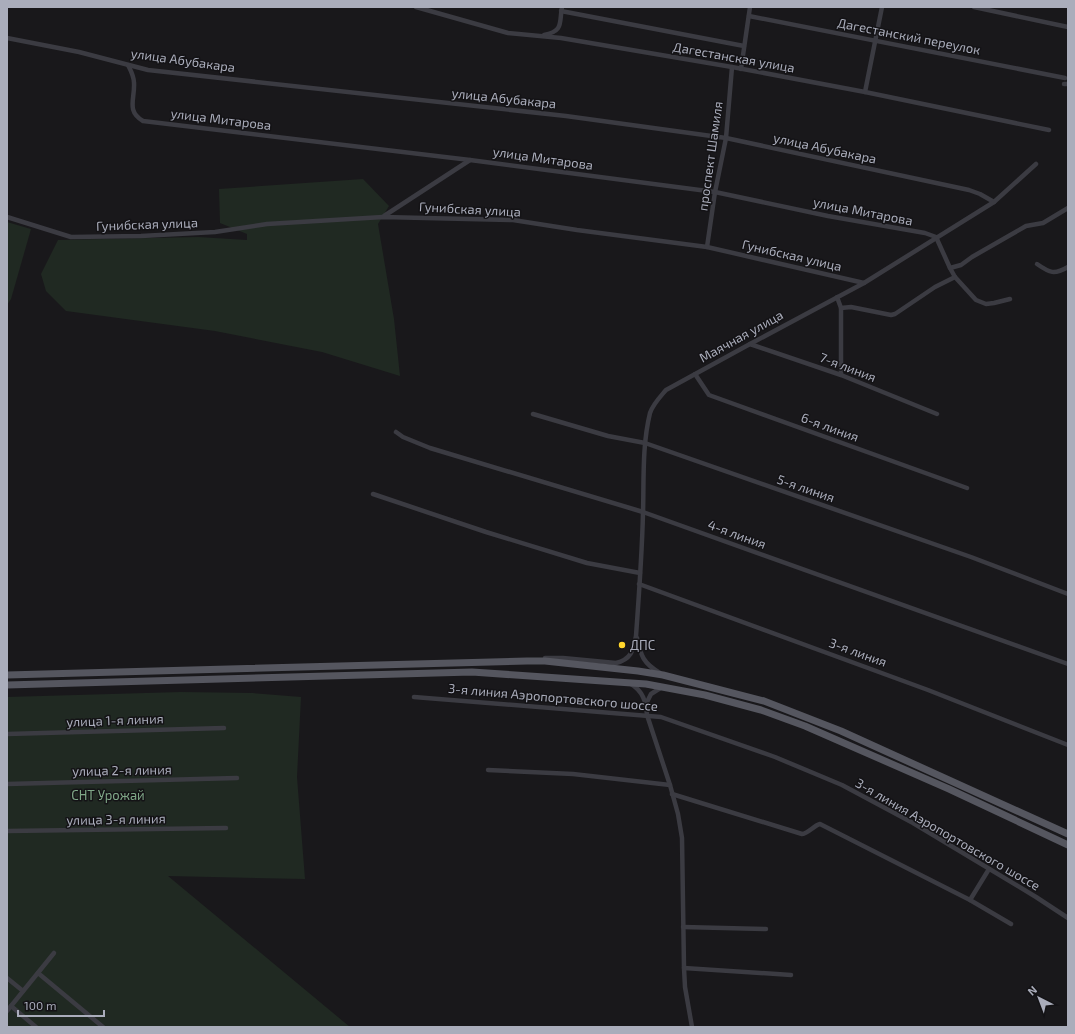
<svg xmlns="http://www.w3.org/2000/svg" width="1075" height="1034" font-family="'Exo 2',sans-serif">
<rect width="100%" height="100%" fill="#19181b"/>
<g fill="#202922">
<path d="M363 179 389 206 378 224 394 319 400 376 322 352 215 331 66 311 46 291 41 274 58 240 198 237 247 240V234L220 223 219 189Z"/>
<path d="M7 222 31 229 11 299 7 305Z"/>
<path d="M181 692 252 693 301 697 297 777 305 879 168 876 350 1027H7V697Z"/>
</g>
<g fill="none" stroke-linecap="round" stroke-linejoin="round">
<g stroke="#3b3b42" stroke-width="4.5">
<path d="M416 7 508 33 561 38 732 67 865 92 1049 130"/>
<path d="M974 7 1068 27"/>
<path d="M561 11 744 46"/>
<path d="M749 16 1065 78"/>
<path d="M544 35C564 31 559 23 562 7"/>
<path d="M7 38 79 52 148 70 566 116 726 138 969 190 980 194 994 202"/>
<path d="M128 65C131 71 134 76 134 83 135 99 126 111 143 121L470 160 715 192 828 216 925 233 936 237 950 268 955 277 976 300 986 304 994 303 1010 299"/>
<path d="M741 69 750 7"/>
<path d="M1064 84H1068"/>
<path d="M865 92 882 7"/>
<path d="M384 216 470 160"/>
<path d="M7 217 71 237 141 236 215 232 267 224 383 217 513 220 577 230 707 247 864 283"/>
<path d="M707 247 715 192 726 138 732 67"/>
<path d="M1037 264C1050 273 1054 275 1068 267"/>
<path d="M950 268 961 265 972 257 1026 226 1043 223 1068 208"/>
<path d="M837 297 841 308V375"/>
<path d="M841 308 851 307 891 315 895 314 935 287 955 277"/>
<path d="M750 344 841 375 937 414"/>
<path d="M695 374 709 395 967 488"/>
<path d="M533 414 608 436 645 443 971 557 1068 594"/>
<path d="M396 432 403 437 430 448 643 512 1068 664"/>
<path d="M373 494 486 532 587 563 640 573"/>
<path d="M639 584 928 690 1068 745"/>
<path d="M637 638C641 656 643 663 660 673"/>
<path d="M545 658H563L616 663C632 659 633 650 636 636 639 595 642 554 643 513 644 479 642 446 650 413 653 404 660 397 666 390L750 344 864 283 994 202 1036 164"/>
<path d="M631 684C643 691 646 702 647 715L670 785 678 814 682 838 684 968 685 987 692 1027"/>
<path d="M414 697 661 717 775 757 842 785 913 823 1036 897 1068 918"/>
<path d="M646 704 651 694 662 687"/>
<path d="M7 734 224 728"/>
<path d="M488 770 573 774 670 785"/>
<path d="M7 784 237 778"/>
<path d="M672 794 802 834C809 833 813 826 820 824L970 900 1011 924"/>
<path d="M7 831 226 828"/>
<path d="M970 900 989 869"/>
<path d="M683 927 766 929"/>
<path d="M684 968 791 975"/>
<path d="M38 973 103 1027"/>
<path d="M7 978 23 991"/>
<path d="M11 1006 36 1027"/>
<path d="M7 1011 54 953"/>
</g>
<g stroke="#55565f" stroke-width="7">
<path d="M7 675 527 661H545L638 671 663 675 764 701 841 731 1068 834"/>
<path d="M7 685 472 672 646 684 705 695 761 710 805 726 949 789 1068 845"/>
</g>
</g>
<circle fill="#ffd52c" stroke="#141316" stroke-width="1.5" cx="622" cy="645" r="4"/>
<g text-anchor="middle" stroke-width="3" stroke-linejoin="round" paint-order="stroke">
<g font-size="13" fill="#aaadbb" stroke="#141316">
<text transform="translate(909 36) rotate(11)" y="5">Дагестанский переулок</text>
<text transform="translate(734 57) rotate(10)" y="5">Дагестанская улица</text>
<text transform="translate(183 60) rotate(8)" y="5">улица Абубакара</text>
<text transform="translate(504 98) rotate(6)" y="5">улица Абубакара</text>
<text transform="translate(221 119) rotate(7)" y="5">улица Митарова</text>
<text transform="translate(825 148) rotate(12)" y="5">улица Абубакара</text>
<text transform="translate(710 156) rotate(-82)" y="5">проспект Шамиля</text>
<text transform="translate(543 158) rotate(8)" y="5">улица Митарова</text>
<text transform="translate(470 209) rotate(3)" y="5">Гунибская улица</text>
<text transform="translate(863 211) rotate(11)" y="5">улица Митарова</text>
<text transform="translate(147 224) rotate(-2)" y="5">Гунибская улица</text>
<text transform="translate(792 255) rotate(13)" y="5">Гунибская улица</text>
<text transform="translate(741 336) rotate(-29)" y="5">Маячная улица</text>
<text transform="translate(848 367) rotate(21)" y="5">7-я линия</text>
<text transform="translate(830 427) rotate(20)" y="5">6-я линия</text>
<text transform="translate(806 488) rotate(19)" y="5">5-я линия</text>
<text transform="translate(737 534) rotate(20)" y="5">4-я линия</text>
<text transform="translate(858 652) rotate(20)" y="5">3-я линия</text>
<text transform="translate(553 697) rotate(5)" y="5">3-я линия Аэропортовского шоссе</text>
<text transform="translate(115 720) rotate(-2)" y="5">улица 1-я линия</text>
<text transform="translate(122 770) rotate(-1)" y="5">улица 2-я линия</text>
<text transform="translate(116 819) rotate(-1)" y="5">улица 3-я линия</text>
<text transform="translate(948 834) rotate(30)" y="5">3-я линия Аэропортовского шоссе</text>
</g>
<g font-size="13" fill="#aaadbb" stroke="#141316" text-anchor="start">
<text x="630" y="650">ДПС</text>
</g>
<g font-size="13" fill="#80a888" stroke="#141316">
<text x="108" y="800">СНТ Урожай</text>
</g>
</g>
<rect width="1075" height="1034" fill="none" stroke="#aaadbb" stroke-width="16"/>
<g transform="translate(1039 998) rotate(318)" stroke="#141316" stroke-width="3" paint-order="stroke">
<path d="M0-3L7 15L0 10L-7 15Z" fill="#aaadbb"/>
<text y="-6" font-size="11" font-weight="bold" text-anchor="middle" fill="#aaadbb">N</text>
</g>
<path d="M18 1010v6h86v-6" fill="none" stroke="#aaadbb" stroke-width="2"/>
<text x="24" y="1010" font-size="12" fill="#aaadbb" stroke="#141316" stroke-width="3" paint-order="stroke">100 m</text>
</svg>
